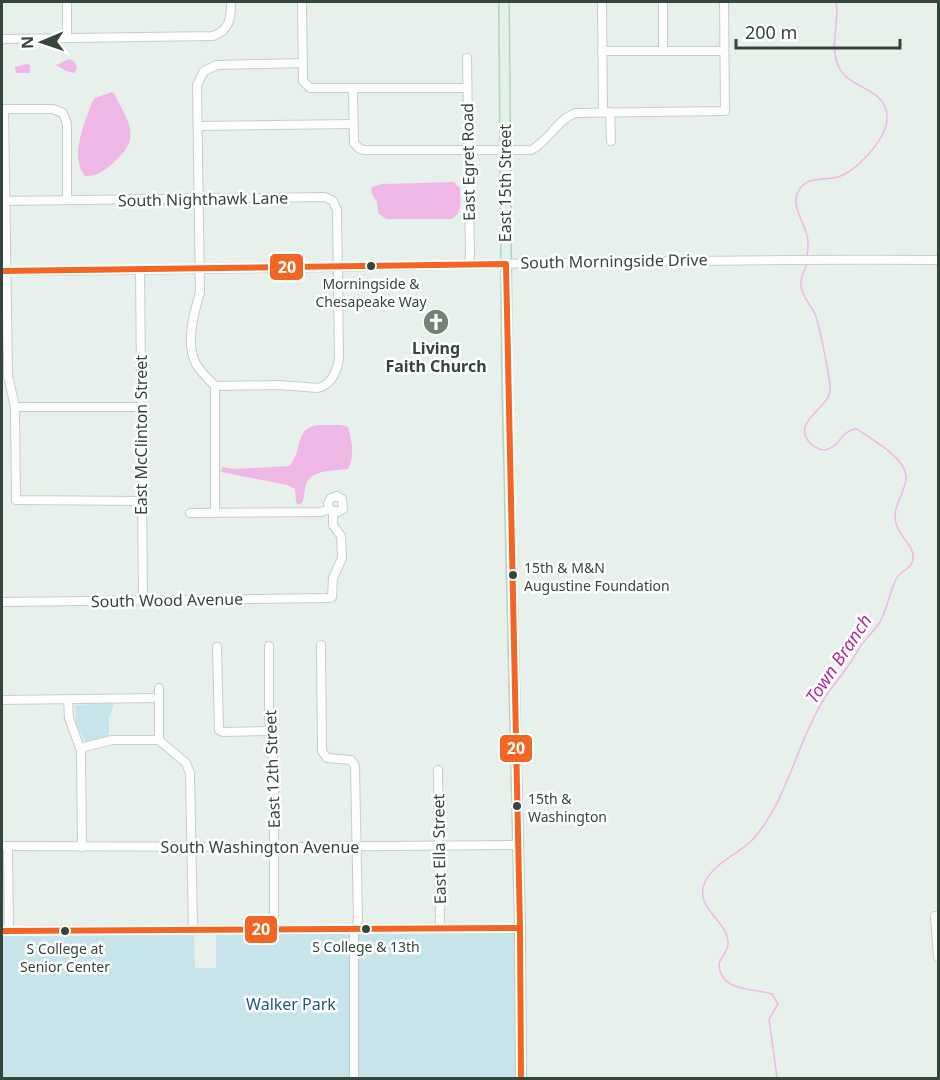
<svg xmlns="http://www.w3.org/2000/svg" width="940" height="1080" font-family="'Noto Sans',sans-serif">
<rect width="100%" height="100%" fill="#e8f0eb"/>
<g fill="#c6e4ea">
<path d="M113 703V708L109 717V736L85 742 76 723 75 705Z"/>
<path d="M520 928 521 1078H2V931L194 930 195 968H216V930Z"/>
</g>
<g fill="#efb7e5">
<path d="M69 59 74 61 77 67 75 73 66 71 56 65Z"/>
<path d="M26 64 30 65V73H16L15 67Z"/>
<path d="M112 92 114 93C130 126 143 138 111 165 104 171 95 177 85 176 69 157 85 122 92 102L95 98Z"/>
<path d="M454 182 460 188C460 200 464 213 451 219H386L378 213 377 202 371 192 372 187 382 184Z"/>
<path d="M318 425H341L348 427C352 439 355 459 348 469 335 471 312 469 306 484 304 490 305 497 302 503L298 505 296 502 295 489 287 485 221 472 222 467 235 469 289 466C304 450 293 429 318 425Z"/>
</g>
<g fill="none" stroke-linecap="round" stroke-linejoin="round">
<g stroke="#efb7e5" stroke-width="1.5">
<path d="M807 258C808 250 809 243 807 235 804 222 791 206 798 192 806 175 824 181 838 177 857 171 885 140 887 120 889 88 851 90 840 69 828 48 840 23 836 2"/>
<path d="M777 1078 769 1019 778 1004 772 994C752 988 719 992 719 963 722 956 728 951 728 943 728 920 693 908 705 882 715 861 741 854 755 837 788 798 797 742 824 699 831 687 841 677 848 666 854 659 857 650 863 643 868 636 875 630 880 622 887 608 890 593 896 579 900 571 912 569 913 559 915 546 899 537 896 523 893 512 898 503 902 493 904 487 907 481 906 475 904 457 871 439 857 429 840 430 841 447 825 450 819 450 814 447 809 442 792 421 828 409 830 391 831 381 819 324 815 314 810 304 801 295 801 285 800 277 805 270 807 263"/>
</g>
<g stroke="#c6cec9" stroke-width="10">
<g id="minor">
<path d="M67 2V38"/>
<path d="M302 2 303 81 310 88H467"/>
<path d="M602 2 603 112"/>
<path d="M663 2V51"/>
<path d="M2 39 213 36C230 30 231 18 231 2"/>
<path d="M602 51H724"/>
<path d="M467 58 470 257 468 265"/>
<path d="M353 89 354 143 360 149 365 150H531C549 141 556 121 575 113L725 111 724 2"/>
<path d="M2 109H53L63 113 67 124V200"/>
<path d="M4 109 8 376 15 407 16 500 142 501"/>
<path d="M610 112 611 141"/>
<path d="M198 126 353 124"/>
<path d="M5 201 325 197 333 201 337 210 339 359C337 372 332 384 318 388L279 385 215 386"/>
<path d="M140 269 143 600"/>
<path d="M2 271C314 270 626 258 938 260"/>
<path d="M15 407H141"/>
<path d="M190 513 321 512 329 509 338 512 343 509 342 499 337 496 331 498 328 503 329 509"/>
<path d="M215 513V386C208 379 201 372 196 364 185 343 194 313 200 292L197 85 204 71 217 65 303 63"/>
<path d="M2 602 329 598 332 597 333 578 342 558 341 536 333 525V512"/>
<path d="M321 645 322 751 327 758 351 760 355 766 358 921 354 934V1078"/>
<path d="M269 646V718L274 770V929"/>
<path d="M217 647 219 730 223 732 270 731"/>
<path d="M159 688V740L186 763 190 773 193 930"/>
<path d="M68 699 69 718 81 751 82 847"/>
<path d="M2 700 159 698"/>
<path d="M80 748 112 740H159"/>
<path d="M438 770 440 928"/>
<path d="M2 846 274 847 518 845"/>
<path d="M8 846 9 931"/>
<path d="M935 916 938 957"/>
<path d="M2 931 520 928"/>
</g>
</g>
<g stroke="#b5d2c3" stroke-width="12">
<path id="major" d="M504 2 507 377 520 928 521 1078"/>
</g>
<use href="#minor" stroke="#fcfdfc" stroke-width="8"/>
<use href="#major" stroke="#e2f1e9" stroke-width="9"/>
<g stroke="#fff" stroke-width="10">
<g id="bus-1">
<path d="M2 271 506 264 520 928 521 1078"/>
<path d="M2 931 520 928"/>
</g>
</g>
<use href="#bus-1" stroke="#f26522" stroke-width="6"/>
</g>
<defs>
<g id="church-disc" transform="scale(1.35)"><circle r="9.5" fill="#738179" stroke="#fff"/><path d="M-1.2-6h2.4v3.5h3.3v2.4h-3.3V6h-2.4V-.1h-3.3v-2.4h3.3Z" fill="#fff"/></g>
</defs>
<g fill-rule="evenodd">
<use href="#church-disc" x="436" y="322"/>
</g>
<g fill="#34453b" stroke="#fff" stroke-width="2">
<circle cx="371" cy="266" r="5"/>
<circle cx="513" cy="575" r="5"/>
<circle cx="517" cy="806" r="5"/>
<circle cx="366" cy="929" r="5"/>
<circle cx="65" cy="931" r="5"/>
</g>
<g text-anchor="middle" stroke-width="5" stroke-linejoin="round" paint-order="stroke">
<g font-size="14" fill="#34453b" stroke="#fff">
<text x="371" y="289">Morningside &amp;<tspan x="371" dy="18">Chesapeake Way</tspan></text>
<text x="524" y="573" text-anchor="start">15th &amp; M&amp;N<tspan x="524" dy="18">Augustine Foundation</tspan></text>
<text x="528" y="804" text-anchor="start">15th &amp;<tspan x="528" dy="18">Washington</tspan></text>
<text x="366" y="952">S College &amp; 13th</text>
<text x="65" y="954">S College at<tspan x="65" dy="18">Senior Center</tspan></text>
</g>
<g font-size="16" fill="#34453b" stroke="#fff">
<text transform="translate(468 162) rotate(-91)" y="6">East Egret Road</text>
<text transform="translate(505 183) rotate(-90)" y="6">East 15th Street</text>
<text transform="translate(203 199) rotate(-1)" y="6">South Nighthawk Lane</text>
<text transform="translate(614 261) rotate(-1)" y="6">South Morningside Drive</text>
<text transform="translate(141 435) rotate(-90)" y="6">East McClinton Street</text>
<text transform="translate(167 600) rotate(-1)" y="6">South Wood Avenue</text>
<text transform="translate(272 769) rotate(-92)" y="6">East 12th Street</text>
<text x="260" y="853">South Washington Avenue</text>
<text transform="translate(439 849) rotate(-91)" y="6">East Ella Street</text>
</g>
<g font-size="16" font-weight="bold" fill="#34453b" stroke="#fff">
<text x="436" y="354">Living<tspan x="436" dy="18">Faith Church</tspan></text>
</g>
<g font-size="16" fill="#265779" stroke="#fff">
<text x="291" y="1010">Walker Park</text>
</g>
<g font-size="18" font-style="italic" fill="#b42a98" stroke="#fff">
<text transform="translate(839 659) rotate(-56)" y="6">Town Branch</text>
</g>
</g>
<g stroke="#fff" stroke-width="2">
<rect x="269" y="253" width="35" height="28" rx="6" fill="#f26522"/>
<rect x="499" y="734" width="34" height="29" rx="6" fill="#f26522"/>
<rect x="244" y="915" width="34" height="29" rx="6" fill="#f26522"/>
</g>
<g font-size="16" text-anchor="middle" font-weight="bold" fill="#fff">
<text x="287" y="273">20</text>
<text x="516" y="754">20</text>
<text x="261" y="935">20</text>
</g>
<rect width="940" height="1080" fill="none" stroke="#34453b" stroke-width="6"/>
<g transform="translate(42 42) rotate(268)" stroke="#ffffff" stroke-width="4.5" paint-order="stroke">
<path d="M0-4.5L10 22L0 15L-10 22Z" fill="#34453b"/>
<text y="-9" font-size="16" font-weight="bold" text-anchor="middle" fill="#34453b">N</text>
</g>
<path d="M736 39v9h164v-9" fill="none" stroke="#34453b" stroke-width="3"/>
<text x="745" y="39" font-size="18" fill="#34453b" stroke="#ffffff" stroke-width="4.5" paint-order="stroke">200 m</text>
</svg>
